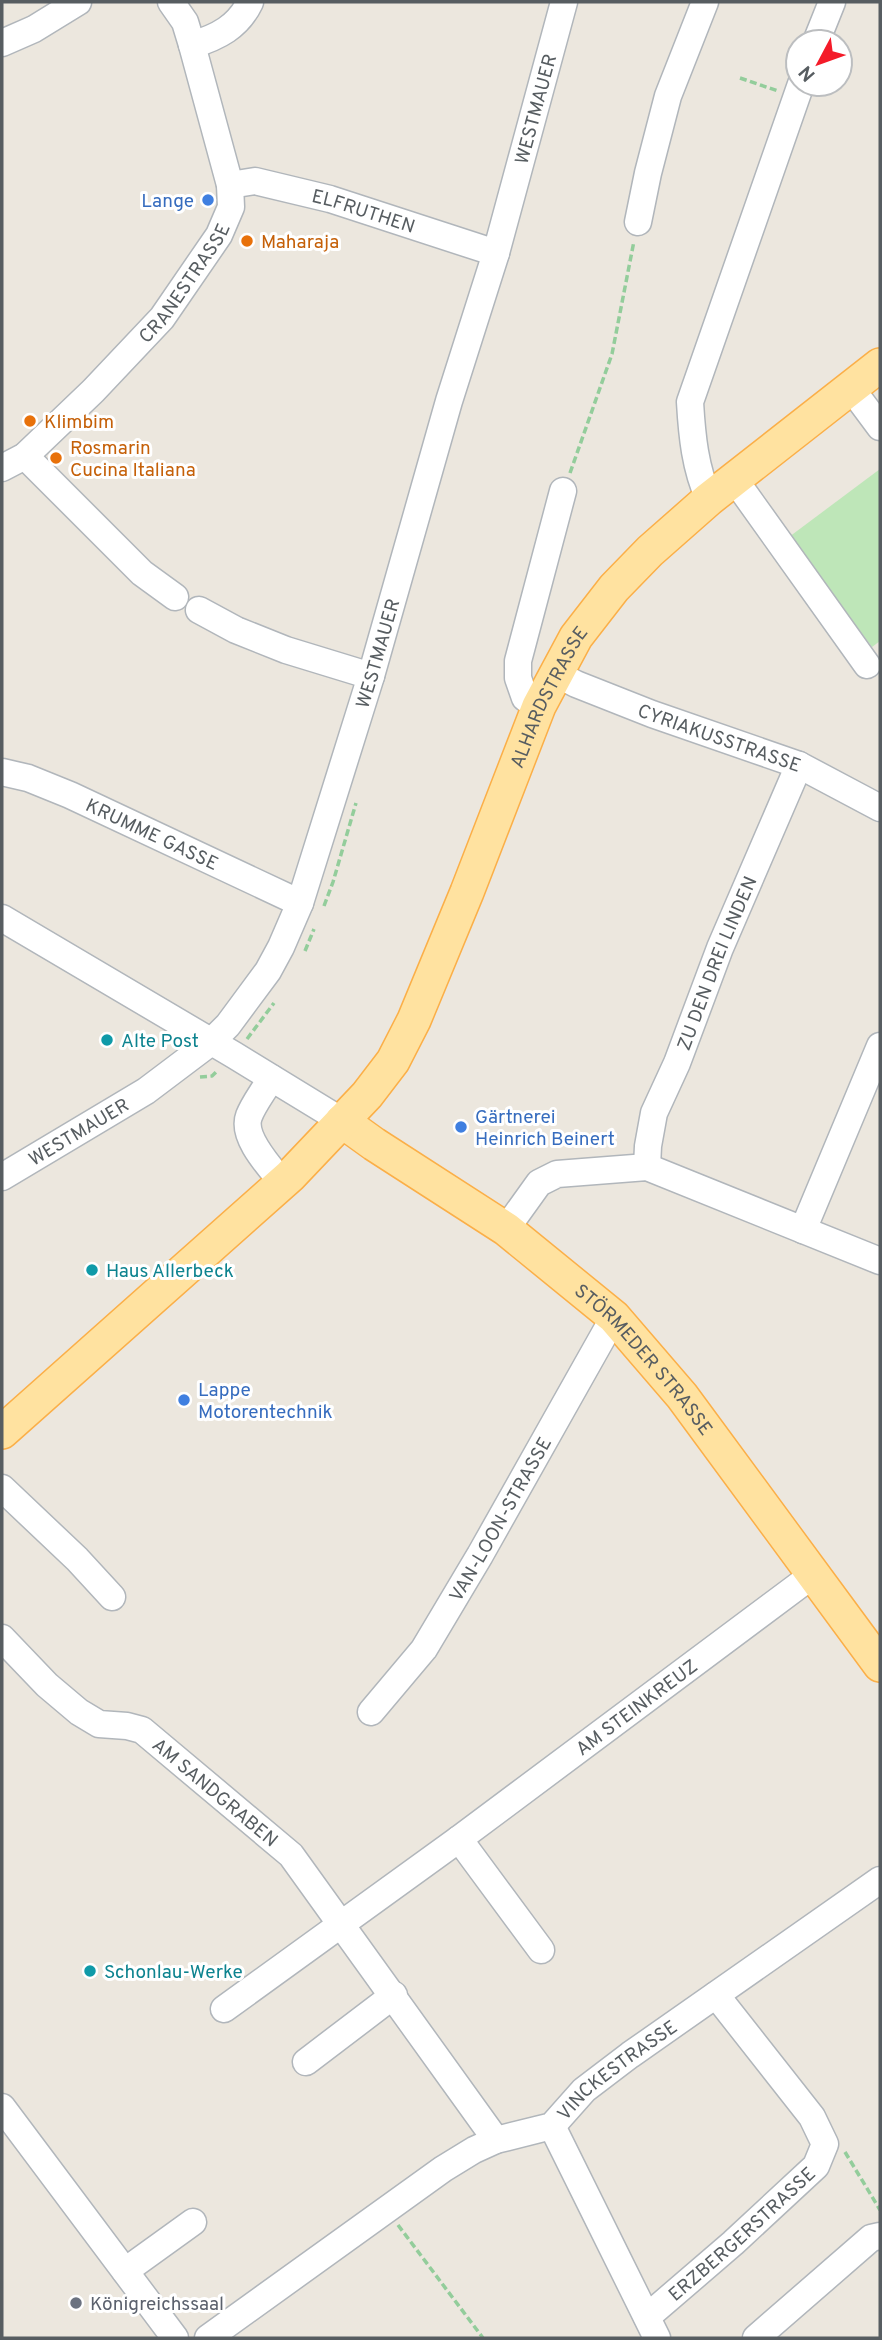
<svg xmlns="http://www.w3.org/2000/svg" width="882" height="2340" font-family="Overpass,sans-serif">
<rect width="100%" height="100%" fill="#ece7de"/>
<path fill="#bee6b8" d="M880 469V641L872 647 789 537Z"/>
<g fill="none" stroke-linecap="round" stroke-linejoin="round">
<g stroke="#b1b6bb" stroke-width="29">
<g id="minor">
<path d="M816 42 832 2"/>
<path d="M2 43 34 29 78 2"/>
<path d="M192 45C218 37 238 27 250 2"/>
<path id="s1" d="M230 185 255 181 330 199 496 253"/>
<path d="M638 222 648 173 668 96 705 2"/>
<path d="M851 388 880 427"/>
<path d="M25 456 142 573 175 597"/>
<path id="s2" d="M2 468 25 456 93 391 162 318 219 235 231 207 230 185 192 45 185 22 171 2"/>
<path d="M735 480 867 665"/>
<path d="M709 499C695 468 692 436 690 402L801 84"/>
<path d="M199 610 236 630 286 650 371 676"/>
<path id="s3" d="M555 673 576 684 652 714 799 765 880 808"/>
<path d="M539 706 525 698 518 678V661L563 491"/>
<path id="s4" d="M2 772 28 778 70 795 300 903"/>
<path d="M2 918 234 1055 342 1121"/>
<path d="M271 1078C264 1091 254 1103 249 1116 241 1137 270 1167 282 1182"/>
<path id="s5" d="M647 1167 648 1146 654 1113 677 1063 720 948 799 765"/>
<path id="s6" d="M2 1177 146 1091 211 1042 228 1025 245 1002 268 971 281 947 300 903 371 676 449 401 496 253 564 2"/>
<path d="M506 1229 539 1183 557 1174 647 1167 880 1261"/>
<path d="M803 1230 880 1046"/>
<path d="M2 1488 77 1559 112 1597"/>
<path id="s7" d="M2 1638 47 1685 79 1712 99 1724 127 1726 142 1730 291 1855 496 2140"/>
<path id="s8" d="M371 1712 424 1649 480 1555 614 1317"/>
<path d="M459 1839 541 1950"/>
<path id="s9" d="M224 2009 459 1839 814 1574"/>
<path d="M306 2062 394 1995"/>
<path d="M2 2107 175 2338"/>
<path d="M552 2126 657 2338"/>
<path d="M125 2271 193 2222"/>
<path id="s10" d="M647 2317 733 2243 816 2166 825 2144 812 2117 716 1995"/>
<path id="s11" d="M208 2338 443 2169 474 2150 496 2140 552 2126 584 2090 630 2055 880 1880"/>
<path d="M756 2338 871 2238 880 2236"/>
</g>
</g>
<g stroke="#fbaf48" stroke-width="36">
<g id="major">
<path id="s12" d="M342 1121 374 1144 506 1229 614 1317 682 1396 880 1665"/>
<path id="s13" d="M2 1432 290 1176 367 1095 393 1061 414 1020 467 892 539 706 576 637 614 588 650 551 709 499 880 365"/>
</g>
</g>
<g stroke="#93cd9b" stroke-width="3.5" stroke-dasharray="7 3.5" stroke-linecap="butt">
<path d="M740 78 778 91"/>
<path d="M570 473 612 354 634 241"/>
<path d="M324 906 333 882 356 803"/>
<path d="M305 951 314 929"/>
<path d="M247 1039 274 1003"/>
<path d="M200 1077 212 1076 218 1070"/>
<path d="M845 2152 880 2210"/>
<path d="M398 2225 483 2338"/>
</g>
<use href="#minor" stroke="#fff" stroke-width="26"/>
<use href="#major" stroke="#ffe2a0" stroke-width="33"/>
</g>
<g fill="#3f7fe0" stroke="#fff" stroke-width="2.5">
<circle cx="208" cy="200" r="7"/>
<circle cx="461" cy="1127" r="7"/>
<circle cx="184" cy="1400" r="7"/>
</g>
<g fill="#e8710a" stroke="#fff" stroke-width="2.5">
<circle cx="247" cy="241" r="7"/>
<circle cx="30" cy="421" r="7"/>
<circle cx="56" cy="458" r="7"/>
</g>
<g fill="#0f9aa8" stroke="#fff" stroke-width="2.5">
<circle cx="107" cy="1040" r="7"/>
<circle cx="92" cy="1270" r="7"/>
<circle cx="90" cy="1971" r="7"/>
</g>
<circle fill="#6b7280" stroke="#fff" stroke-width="2.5" cx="76" cy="2303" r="7"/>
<g text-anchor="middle" stroke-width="6" stroke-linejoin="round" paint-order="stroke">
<g font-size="19" fill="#575d61" stroke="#fff">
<text dy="7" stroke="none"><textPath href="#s6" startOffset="1244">WESTMAUER</textPath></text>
<text dy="7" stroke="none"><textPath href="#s1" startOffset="138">ELFRUTHEN</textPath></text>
<text dy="7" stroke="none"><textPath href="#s2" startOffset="262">CRANESTRASSE</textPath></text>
<text dy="7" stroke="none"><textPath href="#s6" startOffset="677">WESTMAUER</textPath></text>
<text dy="7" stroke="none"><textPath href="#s13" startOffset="936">ALHARDSTRASSE</textPath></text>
<text dy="7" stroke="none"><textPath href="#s3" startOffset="177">CYRIAKUSSTRASSE</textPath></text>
<text dy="7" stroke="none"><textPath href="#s4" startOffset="163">KRUMME GASSE</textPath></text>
<text dy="7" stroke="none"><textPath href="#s5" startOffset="217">ZU DEN DREI LINDEN</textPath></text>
<text dy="7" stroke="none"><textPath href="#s6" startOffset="89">WESTMAUER</textPath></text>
<text dy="7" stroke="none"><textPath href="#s12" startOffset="387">STÖRMEDER STRASSE</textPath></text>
<text dy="7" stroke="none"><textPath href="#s8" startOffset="233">VAN-LOON-STRASSE</textPath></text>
<text dy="7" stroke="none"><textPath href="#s9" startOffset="511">AM STEINKREUZ</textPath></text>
<text dy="7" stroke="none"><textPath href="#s7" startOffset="270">AM SANDGRABEN</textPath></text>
<text dy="7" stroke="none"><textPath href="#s11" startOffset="494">VINCKESTRASSE</textPath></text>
<text dy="7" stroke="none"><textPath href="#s10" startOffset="126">ERZBERGERSTRASSE</textPath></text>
</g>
<g font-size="19" fill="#366cbe" stroke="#fff" text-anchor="start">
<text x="194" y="207" text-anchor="end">Lange</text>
<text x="475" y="1123">Gärtnerei<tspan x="475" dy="22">Heinrich Beinert</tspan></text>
<text x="198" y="1396">Lappe<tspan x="198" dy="22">Motorentechnik</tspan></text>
</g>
<g font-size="19" fill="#c56008" stroke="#fff" text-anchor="start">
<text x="261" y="248">Maharaja</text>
<text x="44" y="428">Klimbim</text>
<text x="70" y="454">Rosmarin<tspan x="70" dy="22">Cucina Italiana</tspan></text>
</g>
<g font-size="19" fill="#0d838f" stroke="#fff" text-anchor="start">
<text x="121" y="1047">Alte Post</text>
<text x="106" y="1277">Haus Allerbeck</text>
<text x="104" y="1978">Schonlau-Werke</text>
</g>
<g font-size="19" fill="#5b616d" stroke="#fff" text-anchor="start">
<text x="90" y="2310">Königreichssaal</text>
</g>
</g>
<rect width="882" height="2340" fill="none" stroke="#575d61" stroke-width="7"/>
<g transform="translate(819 63) rotate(229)"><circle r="33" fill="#ffffff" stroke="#bcbec0" stroke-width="2"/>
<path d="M0-5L12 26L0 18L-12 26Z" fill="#f41b29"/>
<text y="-10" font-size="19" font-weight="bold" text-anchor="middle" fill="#575d61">N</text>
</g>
</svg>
